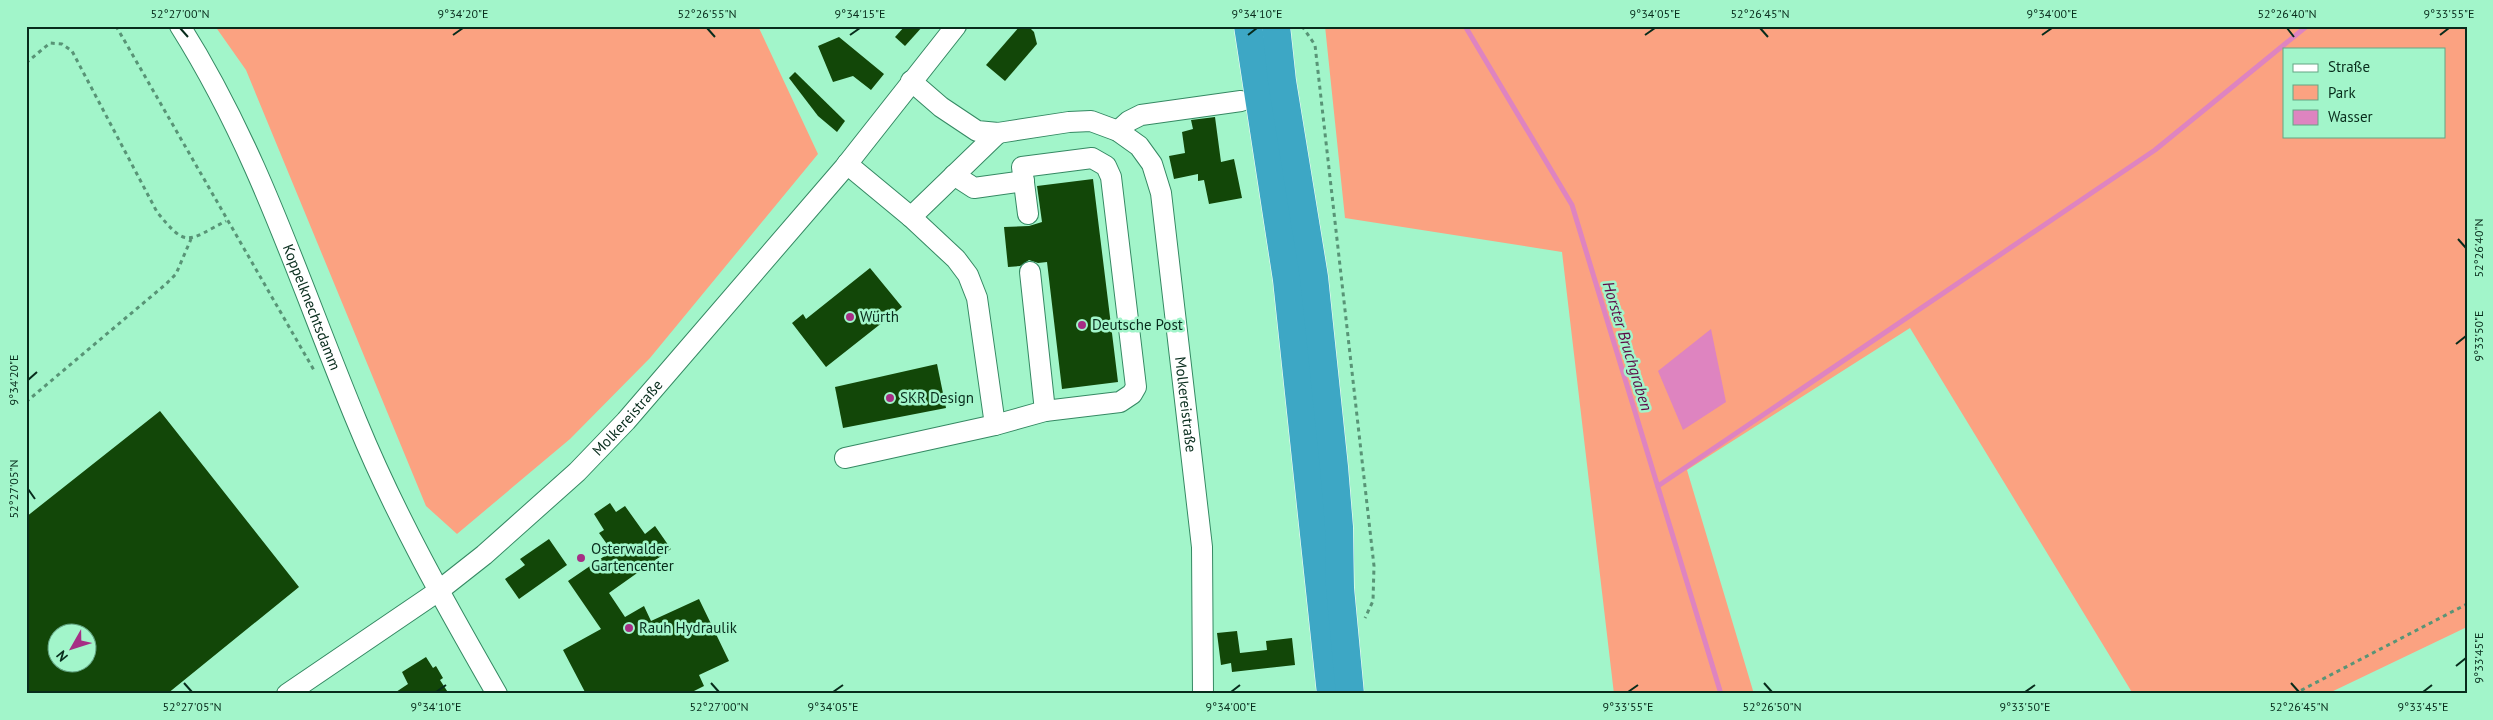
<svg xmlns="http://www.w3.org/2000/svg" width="2493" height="720" font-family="'PT Sans',sans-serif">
<rect width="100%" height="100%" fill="#a2f5ca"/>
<g fill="#fba281" fill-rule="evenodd">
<path d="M215 26H758L818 154 650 358 570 439 457 534 426 506 246 70Z"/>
<path d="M1325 26H2467V627L2327 694H2133L1910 328 1687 470 1754 694H1614L1562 252 1345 218ZM2284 49H2444V136H2284Z"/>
</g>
<path fill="#de84c0" d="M1711 329 1726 402 1683 430 1658 371Z"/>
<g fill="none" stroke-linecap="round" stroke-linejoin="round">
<g stroke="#de84c0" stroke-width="5">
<path d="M1465 26 1572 205 1721 694"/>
<path d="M1658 486 2155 150 2307 26"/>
</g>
</g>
<g fill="#124708" fill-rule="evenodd">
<path d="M905 26H923L905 46 895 37Z"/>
<path d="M1020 26H1028L1034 32 1037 44 1005 81 986 65Z"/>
<path d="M839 37 884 74 871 90 853 76 833 82 818 46Z"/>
<path d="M795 72 845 121 837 132 818 116 789 78Z"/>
<path d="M1215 117 1221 162 1234 159 1242 198 1209 204 1204 180 1198 181V174L1174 179 1169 156 1185 153 1182 132 1193 129 1191 120Z"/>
<path d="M1093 179 1118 382 1062 389 1047 262 1038 263 1029 260 1020 266 1008 267 1004 227 1029 226 1042 222 1037 186Z"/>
<path d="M870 268 902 307 826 367 792 323 803 314 806 319Z"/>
<path d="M937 364 946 408 843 428 835 387Z"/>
<path d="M160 411 299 587 167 694H26V517ZM58 632H88V662H58Z"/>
<path d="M610 503 616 512 625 506 645 534 655 526 671 549 609 593 625 617 644 606 651 621 699 599 729 661 699 675 704 686 688 694H586L563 650 601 629 568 581 612 551 599 533 604 530 594 514Z"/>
<path d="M549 539 567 565 519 599 505 579 525 565 520 559Z"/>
<path d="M1237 631 1240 653 1267 650 1266 641 1292 638 1295 665 1232 672 1231 663 1221 665 1217 633Z"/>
<path d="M426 657 433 668 436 666 443 678 440 680 449 694H393L408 684 402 672Z"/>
</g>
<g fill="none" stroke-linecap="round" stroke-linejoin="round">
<g stroke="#358963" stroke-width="22">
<g id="minor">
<path id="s1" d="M180 26C260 153 300 285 357 422 396 517 446 605 497 694"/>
<path id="s2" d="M911 81 941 107 977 131 998 133 1069 122 1091 121 1118 131 1139 146 1152 164 1161 193 1202 547 1203 694"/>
<path d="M1118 131 1129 121 1141 115 1241 101"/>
<path d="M954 175 974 188 1024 181"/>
<path d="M911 217 998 133"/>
<path d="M1030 272 1045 411"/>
<path d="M995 425 1045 411 1120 402 1132 394 1136 387 1111 177 1106 166 1092 158 1022 167 1028 214"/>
<path d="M845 458 995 425 977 298 968 275 956 259 911 217 847 164"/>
<path id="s3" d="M287 694 437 592 484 555 577 472 626 421 844 168 956 26"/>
</g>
</g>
<g stroke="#fff" stroke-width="29">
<g id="highway">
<path d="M1248 26 1287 280 1331 694"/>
<path d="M1276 26 1282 81 1314 277 1334 467 1339 527 1340 588 1350 694"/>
</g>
</g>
<g stroke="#589476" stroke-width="3" stroke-dasharray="4 4" stroke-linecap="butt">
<path d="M116 26 315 372"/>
<path d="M1302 26 1315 45 1374 566 1373 601 1365 618"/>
<path d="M26 63 50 43 62 44 72 51 157 212C187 249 187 241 226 221"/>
<path d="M26 402 166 284 176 274 191 239"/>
<path d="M2294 694 2467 604"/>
</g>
<use href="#minor" stroke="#fff" stroke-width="20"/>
<use href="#highway" stroke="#3da7c5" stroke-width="28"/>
</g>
<path fill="none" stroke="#082c1c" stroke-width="2" d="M180 28 188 37M707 28 715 37M1760 28 1768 37M2287 28 2294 37M453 35 463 28M850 35 860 28M1248 35 1257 28M1645 35 1655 28M2042 35 2052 28M2440 35 2449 28M2458 239 2466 248M2456 344 2466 336M28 380 37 372M28 489 35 499M2456 666 2466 658M184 683 192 692M711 683 719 692M1764 683 1772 692M2291 683 2299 692M436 692 446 685M833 692 843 685M1231 692 1240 685M1628 692 1638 685M2025 692 2035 685M2423 692 2432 685"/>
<g fill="#a62e85" stroke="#a2f5ca" stroke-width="2">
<circle cx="850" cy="317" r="5"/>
<circle cx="1082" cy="325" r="5"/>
<circle cx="890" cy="398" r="5"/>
<circle cx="581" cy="558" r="5"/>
<circle cx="629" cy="628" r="5"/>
</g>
<g text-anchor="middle" stroke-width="5" stroke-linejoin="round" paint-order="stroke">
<g font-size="15" fill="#082c1c" stroke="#a2f5ca">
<text dy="5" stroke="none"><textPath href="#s1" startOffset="311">Koppelknechtsdamm</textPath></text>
<text dy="5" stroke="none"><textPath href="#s2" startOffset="518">Molkereistraße</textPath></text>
<text dy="5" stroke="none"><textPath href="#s3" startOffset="440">Molkereistraße</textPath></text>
</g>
<g font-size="15" fill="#082c1c" stroke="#a2f5ca" text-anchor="start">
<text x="860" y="322">Würth</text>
<text x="1092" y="330">Deutsche Post</text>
<text x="900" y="403">SKR Design</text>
<text x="591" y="554">Osterwalder<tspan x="591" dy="17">Gartencenter</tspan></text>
<text x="639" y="633">Rauh Hydraulik</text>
</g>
<g font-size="16" font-style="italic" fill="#5e0c49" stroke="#a2f5ca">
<text transform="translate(1628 346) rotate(73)" y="6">Horster Bruchgraben</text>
</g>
</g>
<rect width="2493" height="720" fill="none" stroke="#a2f5ca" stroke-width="55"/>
<rect x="2283" y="48" width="162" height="90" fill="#a2f5ca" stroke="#64a584"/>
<rect x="2293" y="64" width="25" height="8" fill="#ffffff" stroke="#64a584"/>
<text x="2328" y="72" font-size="15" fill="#082c1c">Straße</text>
<rect x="2293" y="85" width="25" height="15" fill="#fba281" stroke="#64a584"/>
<text x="2328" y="98" font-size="15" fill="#082c1c">Park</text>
<rect x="2293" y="110" width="25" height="15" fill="#de84c0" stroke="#64a584"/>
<text x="2328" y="122" font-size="15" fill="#082c1c">Wasser</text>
<g transform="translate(72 648) rotate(231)"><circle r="24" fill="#a2f5ca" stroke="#64a584"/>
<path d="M0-4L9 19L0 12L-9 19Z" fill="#a62e85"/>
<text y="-8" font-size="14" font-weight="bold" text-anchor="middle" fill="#082c1c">N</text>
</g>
<rect x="28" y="28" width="2438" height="664" fill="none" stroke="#082c1c" stroke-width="2"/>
<g font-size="12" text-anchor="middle" fill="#082c1c">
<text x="180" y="18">52°27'00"N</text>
<text x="463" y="18">9°34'20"E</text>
<text x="707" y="18">52°26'55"N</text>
<text x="860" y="18">9°34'15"E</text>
<text x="1257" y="18">9°34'10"E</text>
<text x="1655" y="18">9°34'05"E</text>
<text x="1760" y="18">52°26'45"N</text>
<text x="2052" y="18">9°34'00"E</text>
<text x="2287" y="18">52°26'40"N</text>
<text x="2449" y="18">9°33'55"E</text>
<text transform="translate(2479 248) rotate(-90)" y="4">52°26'40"N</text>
<text transform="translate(2479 336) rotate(-90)" y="4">9°33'50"E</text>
<text transform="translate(14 380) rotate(-90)" y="4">9°34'20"E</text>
<text transform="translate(14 489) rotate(-90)" y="4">52°27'05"N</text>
<text transform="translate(2479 658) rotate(-90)" y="4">9°33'45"E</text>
<text x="192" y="711">52°27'05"N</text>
<text x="436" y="711">9°34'10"E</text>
<text x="719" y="711">52°27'00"N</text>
<text x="833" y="711">9°34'05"E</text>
<text x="1231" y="711">9°34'00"E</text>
<text x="1628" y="711">9°33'55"E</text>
<text x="1772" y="711">52°26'50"N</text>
<text x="2025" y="711">9°33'50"E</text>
<text x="2299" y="711">52°26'45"N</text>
<text x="2423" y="711">9°33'45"E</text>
</g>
</svg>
